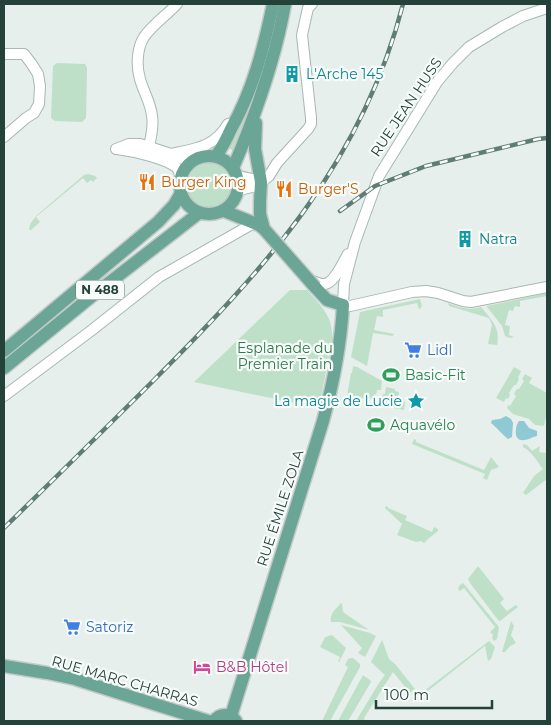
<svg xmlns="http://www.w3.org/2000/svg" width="551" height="725" font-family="Montserrat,sans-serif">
<rect width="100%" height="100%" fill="#e6efeb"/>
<g fill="#bfe0c8">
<path d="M266 53 261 85 235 152 229 148Z"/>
<path d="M57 63 85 64 87 68 86 118 82 122 55 121 51 118 53 66Z"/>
<circle cx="210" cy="186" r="23"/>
<path d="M88 174 95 176 97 178 93 182 91 180 87 183 83 178 36 217 40 222 31 230H29L30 224 37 215 84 175Z"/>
<path d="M290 290H307C321 306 334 317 332 340L319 408 194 382Z"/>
<path d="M547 293V296L520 301V307L515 306 513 311 509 310 505 325 510 326 509 335 514 337 510 338 505 336 502 326 487 307V306Z"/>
<path d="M420 299 422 306 420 309H419L417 303 383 310V317L377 316 374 330 394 334 393 336 373 333 367 366 351 357 360 312Z"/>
<path d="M448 303C459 307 469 311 481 307 491 319 501 328 497 345L488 344 492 325 489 318 449 306Z"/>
<path d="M353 366 357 367 382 381 381 390H377L376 395 374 394 373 399 347 396 351 373H352Z"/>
<path d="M514 367 521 371 518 378 519 379 516 385H514L509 393 510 395 508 399 506 398 504 402 496 398Z"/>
<path d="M525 374 532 378 529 383 547 393V411L544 426 535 425 529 419 513 414 507 408 508 405 510 406 516 396 514 394 517 389H519L524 381 522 379Z"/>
<path d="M386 387 395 389V391L399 392 398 397 402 399V401L405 402 404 410 382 406V405L379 404 380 398H382L383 394H385Z"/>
<path d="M414 439 416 440V442L484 470 491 457 499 467 491 470 487 480 483 478 485 474 412 444Z"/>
<path d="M523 444 527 445 532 451 540 446 539 452 547 453V479L526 495 523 493 534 476 543 469C537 461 531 451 523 447Z"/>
<path d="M386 506 388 507V508L407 516 405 520 432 532 434 527 438 529V531L429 538 424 543 421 541 416 542 397 535 402 524 385 508Z"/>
<path d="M478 566 504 599 500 603 507 611 516 605 518 607 500 621 498 620 470 583 468 579Z"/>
<path d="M463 583 499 627 497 639 494 641 492 638 493 635 490 632 495 627 464 588 460 591 458 589 459 586Z"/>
<path d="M341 603 342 604 343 612 369 630 340 622H331C329 614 336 609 341 603Z"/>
<path d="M511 621 514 626 511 635 516 643 510 646 505 652H502Z"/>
<path d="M341 625 370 633 376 636 365 657 358 653 362 648Z"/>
<path d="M332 635 346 648 339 662H338L340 657 320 647 325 637Z"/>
<path d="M382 640 389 659 395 664 415 689 410 693 393 672 364 718 365 721H356L379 683 385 675 371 662Z"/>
<path d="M489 641 495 647 491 659 488 661 485 646 420 697 419 695Z"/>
<path d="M351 658H353L360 664V667L330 721H322L348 667 345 665 348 659Z"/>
<path d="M363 675 371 681V682L348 721H338Z"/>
</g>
<g fill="#8ec9d4">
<path d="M506 416 511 419 513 423 512 437 508 439C505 437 495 426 491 423L492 420 500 419Z"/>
<path d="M519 421H524L529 428 537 431V436C532 437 528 440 524 440 513 442 515 426 519 421Z"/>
</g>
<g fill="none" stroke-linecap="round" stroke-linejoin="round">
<g stroke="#a8b8b2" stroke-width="12">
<g id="minor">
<path d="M547 8 523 16 502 27 469 47 453 63 437 82 379 176 355 242 344 284 343 305 350 306 412 292 426 291 438 293 463 301 471 302 547 287"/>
<path d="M4 54H24L31 63 38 74 40 86 39 104 34 113 26 118 4 137"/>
<path d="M149 147C151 136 154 126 152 116 151 103 143 91 140 79 136 66 137 48 144 37 153 24 167 15 177 4"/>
<path d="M116 149 129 144H140L171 154 179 158 194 160"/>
<path d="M117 149C132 151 165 158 176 167 179 170 180 174 181 178"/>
<path d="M171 154C195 149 215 147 228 124"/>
<path d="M237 175C246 179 253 178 261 182"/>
<path d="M239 190 257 186 264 180 269 176 277 163 308 129 311 124V118L302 35 308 8 312 4"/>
<path d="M307 279C312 280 318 284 323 284 334 285 343 262 348 254"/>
<path d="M4 396 92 330 159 277 254 223"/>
</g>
</g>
<g stroke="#c2cac8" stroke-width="15">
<g id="major">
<path d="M256 123 255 149 261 182 260 202V214L264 229"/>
<circle cx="209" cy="185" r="29"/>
<path d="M216 156C222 148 227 138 231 129 253 90 264 47 273 4"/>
<path d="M233 168C256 114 275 61 285 4"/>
<path d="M224 211 259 225 264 229"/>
<path d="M4 351 158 222 174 205 181 193"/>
<path d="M4 368 92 296 199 213"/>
<path d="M4 666 47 673 75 679 208 721"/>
<path d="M231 716 323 421C333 384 341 343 343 305L327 300 315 287"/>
<path d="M214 721C220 713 230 713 236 721"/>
</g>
</g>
<use href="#minor" stroke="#fff" stroke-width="10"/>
<use href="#major" stroke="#6aa596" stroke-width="12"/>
<g stroke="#5f7d75" stroke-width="4.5">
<g id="rail">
<path d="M340 211 375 186 426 166 538 139 547 138"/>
<path d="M4 528C54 479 104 430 154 380 266 268 363 161 403 4"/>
</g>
</g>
<use href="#rail" stroke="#f7fbf9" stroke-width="2.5" stroke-dasharray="8" stroke-linecap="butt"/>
<g stroke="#c2cac8" stroke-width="15" stroke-linecap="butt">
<path id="major-bridge" d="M264 229 315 287"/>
</g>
<use href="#major-bridge" stroke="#6aa596" stroke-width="12"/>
</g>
<defs>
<g id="building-bare" transform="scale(1.35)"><path d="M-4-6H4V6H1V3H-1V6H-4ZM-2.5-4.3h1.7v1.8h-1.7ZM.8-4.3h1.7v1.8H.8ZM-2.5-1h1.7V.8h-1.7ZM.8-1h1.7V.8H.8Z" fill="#0f9aa8" stroke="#f7fbf9" stroke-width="2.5" paint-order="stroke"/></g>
<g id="restaurant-bare" transform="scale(1.35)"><path d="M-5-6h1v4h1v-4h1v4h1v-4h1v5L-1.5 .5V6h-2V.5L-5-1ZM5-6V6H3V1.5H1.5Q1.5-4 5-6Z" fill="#e8710a" stroke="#f7fbf9" stroke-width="2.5" paint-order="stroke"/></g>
<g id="supermarket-bare" transform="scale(1.35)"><path d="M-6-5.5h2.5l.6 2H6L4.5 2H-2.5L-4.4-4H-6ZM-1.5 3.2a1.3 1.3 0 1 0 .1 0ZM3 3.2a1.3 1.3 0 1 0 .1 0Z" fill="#3f7fe0" stroke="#f7fbf9" stroke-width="2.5" paint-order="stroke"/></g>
<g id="stadium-bare" transform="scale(1.35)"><path d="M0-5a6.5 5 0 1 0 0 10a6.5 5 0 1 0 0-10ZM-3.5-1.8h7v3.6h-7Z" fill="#2e9e5b" stroke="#f7fbf9" stroke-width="2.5" paint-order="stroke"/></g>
<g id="sight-bare" transform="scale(1.35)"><path d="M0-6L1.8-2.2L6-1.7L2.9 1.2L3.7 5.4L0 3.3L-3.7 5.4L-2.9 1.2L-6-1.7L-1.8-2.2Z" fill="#0f9aa8" stroke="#f7fbf9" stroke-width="2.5" paint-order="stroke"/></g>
<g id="hotel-bare" transform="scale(1.35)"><path d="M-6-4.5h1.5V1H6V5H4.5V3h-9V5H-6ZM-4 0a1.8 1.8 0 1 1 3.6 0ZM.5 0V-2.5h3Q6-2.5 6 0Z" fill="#d1479c" stroke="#f7fbf9" stroke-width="2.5" paint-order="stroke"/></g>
</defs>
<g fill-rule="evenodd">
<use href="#building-bare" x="292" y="74"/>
<use href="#restaurant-bare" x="147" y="182"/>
<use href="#restaurant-bare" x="284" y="189"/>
<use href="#building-bare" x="465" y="239"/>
<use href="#supermarket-bare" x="413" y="350"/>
<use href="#stadium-bare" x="391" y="375"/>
<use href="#sight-bare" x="416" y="401"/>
<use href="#stadium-bare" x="376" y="425"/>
<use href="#supermarket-bare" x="72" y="627"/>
<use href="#hotel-bare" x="202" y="667"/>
</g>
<g text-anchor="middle" stroke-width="4.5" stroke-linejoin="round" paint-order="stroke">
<rect fill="#f7fbf9" stroke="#637a73" stroke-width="1" x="76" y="280.5" width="48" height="19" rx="4"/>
<g font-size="12" font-weight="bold" fill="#24423a">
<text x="100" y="294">N 488</text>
</g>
<g font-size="14" fill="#0d838f" stroke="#f7fbf9" text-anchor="start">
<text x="306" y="79">L'Arche 145</text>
<text x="479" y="244">Natra</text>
<text x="402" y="406" text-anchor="end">La magie de Lucie</text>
</g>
<g font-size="14" fill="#24423a" stroke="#f7fbf9">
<text transform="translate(406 107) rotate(-56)" y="5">RUE JEAN HUSS</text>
<text transform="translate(280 508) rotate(-72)" y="5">RUE ÉMILE ZOLA</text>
<text transform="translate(125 681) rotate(16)" y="5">RUE MARC CHARRAS</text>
</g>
<g font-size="14" fill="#c56008" stroke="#f7fbf9" text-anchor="start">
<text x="161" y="187">Burger King</text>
<text x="298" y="194">Burger'S</text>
</g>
<g font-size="14" fill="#2d7a4b" stroke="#f7fbf9">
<text x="285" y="353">Esplanade du<tspan x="285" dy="16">Premier Train</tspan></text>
</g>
<g font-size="14" fill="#366cbe" stroke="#f7fbf9" text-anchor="start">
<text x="427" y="355">Lidl</text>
<text x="86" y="632">Satoriz</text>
</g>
<g font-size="14" fill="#27864d" stroke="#f7fbf9" text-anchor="start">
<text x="405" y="380">Basic-Fit</text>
<text x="390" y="430">Aquavélo</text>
</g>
<g font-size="14" fill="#b23c85" stroke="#f7fbf9" text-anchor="start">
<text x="216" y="672">B&amp;B Hôtel</text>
</g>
</g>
<rect width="551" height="725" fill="none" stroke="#24423a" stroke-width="10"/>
<path d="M376 700v8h116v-8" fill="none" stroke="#24423a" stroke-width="2.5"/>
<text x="384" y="700" font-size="15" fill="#24423a" stroke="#f7fbf9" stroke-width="4" paint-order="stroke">100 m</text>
</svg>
